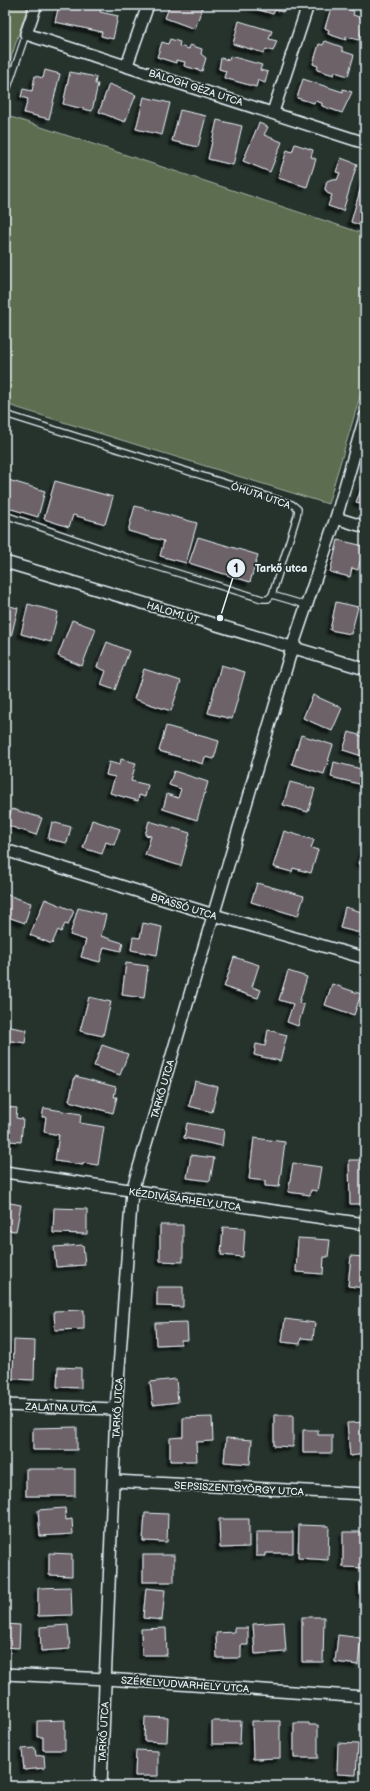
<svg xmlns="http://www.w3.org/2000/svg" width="370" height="1791" font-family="'Balsamiq Sans',sans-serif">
<defs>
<filter id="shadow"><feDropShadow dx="-3.5" dy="3.5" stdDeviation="1" flood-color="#0009"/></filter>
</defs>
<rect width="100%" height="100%" fill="#26332d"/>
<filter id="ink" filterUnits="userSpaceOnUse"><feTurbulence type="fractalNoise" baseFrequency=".025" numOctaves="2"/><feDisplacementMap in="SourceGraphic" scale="8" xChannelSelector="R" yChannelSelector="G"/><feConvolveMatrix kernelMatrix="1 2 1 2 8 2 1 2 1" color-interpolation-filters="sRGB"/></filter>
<g filter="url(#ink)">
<g fill="#5d6d4f" stroke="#a2afa4">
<path d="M5 5H28L5 77Z"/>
<path d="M5 115 365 234V380L328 504 5 404Z"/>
</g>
<g fill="#6c6268" stroke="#e8f1f8" filter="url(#shadow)">
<path d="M59 5H95L101 6 100 12 118 16 113 39 101 36 102 32 55 22Z"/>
<path d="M170 5H203L195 29 165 18Z"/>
<path d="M242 5H285L283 12 275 10 273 14Z"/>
<path d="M337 6 354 11 353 15 365 19 359 40 346 37V40L328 34 329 30 325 28 331 8 335 9Z"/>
<path d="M239 21 272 31 269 39 277 41 273 51 266 49 264 53 233 44Z"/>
<path d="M170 39 180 42 179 46 189 49 190 45 202 49 201 54 206 58 202 71 184 66 185 62 176 60V63L157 57 162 42 168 44Z"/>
<path d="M325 41 342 47V51L354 55 348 76 335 72 334 75 317 70 318 66 313 64 319 44 323 45Z"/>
<path d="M230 56 262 65 260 70 268 72 265 83 258 80 256 87 224 78 226 71 219 69 221 58 229 60Z"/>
<path d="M45 70 60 74 49 119 24 113 28 99 21 97 23 89 32 91 35 76 43 78Z"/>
<path d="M70 72 96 77 95 84H98L92 111 63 104Z"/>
<path d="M303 79 343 92V89L352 92 342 113 322 106V103L315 101 314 103 297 98Z"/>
<path d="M109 84 136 95 125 122 99 112Z"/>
<path d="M144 97 170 103 162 135 136 129Z"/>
<path d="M180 110 206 116 198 147 172 141Z"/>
<path d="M217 120 242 126 233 165 208 159Z"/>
<path d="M259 123 268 127 264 135 282 142 270 172 243 161Z"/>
<path d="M295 144 313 150 311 157 316 159 307 187 278 178 287 150 292 152Z"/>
<path d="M341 158 357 164 343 211 328 206 332 195 327 193 325 189 327 181 332 179 337 180 340 173 336 172Z"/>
<path d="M364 176H365V227L351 222Z"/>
<path d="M5 479 45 491 38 517 5 507Z"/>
<path d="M365 480V505L356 502Z"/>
<path d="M55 481 113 497 105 524 73 515 69 527 44 519Z"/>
<path d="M135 506 197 523 186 563 160 556 164 541 128 531Z"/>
<path d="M198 537 258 555 250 582 189 563Z"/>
<path d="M338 540 364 546 358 570 352 568 350 577 330 572Z"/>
<path d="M336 602 358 607 351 634 330 630Z"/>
<path d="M28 604 58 612 51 642 21 634Z"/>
<path d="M5 605 18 608 11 637 5 636Z"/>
<path d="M72 620 96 629 82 666 58 656Z"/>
<path d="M107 642 129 651 115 690 101 685 106 671 97 667Z"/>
<path d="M221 665 245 672 232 719 208 713Z"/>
<path d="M144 669 181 681 171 711 134 699Z"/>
<path d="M313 695 342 708 332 731 303 718Z"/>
<path d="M166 726 219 741 214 759 205 757 203 764 159 751Z"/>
<path d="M349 732 365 737V746L362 756 343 750Z"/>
<path d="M301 735 333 745 324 774 292 764Z"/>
<path d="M121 759 136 763 131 781 148 785 145 797 139 795 138 801 110 793 115 777 106 775 109 762 120 765Z"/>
<path d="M334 762 365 770 363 785 331 777Z"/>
<path d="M174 771 208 782 197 820 163 809 167 794 178 798 181 789 169 785Z"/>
<path d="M290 782 315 789 308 812 283 805Z"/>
<path d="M12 809 42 818 36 835 6 825Z"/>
<path d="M92 820 120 829 114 845 106 842 102 854 83 848Z"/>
<path d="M149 821 190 833 181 866 145 855 151 836 145 835Z"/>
<path d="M52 822 71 827 67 843 48 839Z"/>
<path d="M284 831 314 840 311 848 318 850 311 873 293 868 292 872 273 867Z"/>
<path d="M365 845V866L358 863Z"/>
<path d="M257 883 304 896 298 916 251 902Z"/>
<path d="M5 894 31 903 25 923 5 916Z"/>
<path d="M45 899 74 911 68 925 65 924 61 932 58 930 52 944 30 935Z"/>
<path d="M345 907 365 913 360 933 340 928Z"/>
<path d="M78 908 106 915 101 936 123 943 121 951 104 947 100 962 81 957 86 940 70 935Z"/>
<path d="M143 923 162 927 157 955 131 950 133 937 140 938Z"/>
<path d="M234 957 259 965 252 987 261 990 258 998 224 987Z"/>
<path d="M126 963 148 966 144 998 122 995Z"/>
<path d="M288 971 307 977 299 1003 304 1005 298 1026 287 1022 293 1004 279 1000Z"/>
<path d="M332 984 361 994 354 1015 325 1005Z"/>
<path d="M89 997 111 1002 103 1036 80 1031Z"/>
<path d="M5 1026 27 1030 25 1043 5 1040Z"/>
<path d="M268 1030 287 1035 280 1061 254 1055 256 1044 265 1046Z"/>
<path d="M102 1045 128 1054 120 1075 94 1066Z"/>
<path d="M75 1076 116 1087 114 1097H117L113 1113 69 1101Z"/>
<path d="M195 1081 218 1087 212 1112 189 1106Z"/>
<path d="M5 1107 17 1108 16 1118 23 1119 21 1142 10 1141V1147L5 1146Z"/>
<path d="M44 1108 81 1114 80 1123 104 1127 98 1165 83 1163V1165L55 1161 59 1135 44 1132 46 1117H42Z"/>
<path d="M187 1123 224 1130 222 1146 184 1138Z"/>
<path d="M254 1138 285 1142 279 1187 265 1186V1181L249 1179Z"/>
<path d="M191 1155 214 1158 210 1181 187 1178Z"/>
<path d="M349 1160H365V1204H350Z"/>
<path d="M293 1163 321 1167 317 1191 311 1190 310 1195 288 1192Z"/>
<path d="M5 1202 21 1205 16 1231 5 1230Z"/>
<path d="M54 1208 87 1209V1234L53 1233Z"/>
<path d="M160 1225H183V1262L160 1261Z"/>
<path d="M223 1227 245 1228 243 1257 221 1255Z"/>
<path d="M298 1238 330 1240 328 1257H324L323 1274 296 1272Z"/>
<path d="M83 1245 85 1265 56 1267 54 1247Z"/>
<path d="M351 1256 365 1257V1288L348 1286Z"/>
<path d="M157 1287H183V1307L157 1306Z"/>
<path d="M84 1310V1329L55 1330 54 1311Z"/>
<path d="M285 1319 315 1323 313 1339 301 1338 300 1344 282 1342Z"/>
<path d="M187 1322 188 1340H181V1344L156 1345 155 1323Z"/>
<path d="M14 1340 35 1341 34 1380 13 1379Z"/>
<path d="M58 1367 81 1368V1388L57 1387Z"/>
<path d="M176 1379 178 1402 153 1405 150 1382Z"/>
<path d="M274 1415H293V1447L274 1446Z"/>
<path d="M212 1417 213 1441 196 1442 197 1461H170V1438L183 1437V1418Z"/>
<path d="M365 1422V1454L350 1456 347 1423Z"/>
<path d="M77 1427V1450H33V1428Z"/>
<path d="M303 1430H318V1435H332V1453H303Z"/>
<path d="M226 1438 252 1440 250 1464 224 1462Z"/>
<rect x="26" y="1469" width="49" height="27"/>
<path d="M65 1508 66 1520 72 1519 73 1534 40 1536 38 1510Z"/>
<path d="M145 1513 168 1514 167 1542 143 1541Z"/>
<path d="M219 1519H249V1547L220 1548Z"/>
<path d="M299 1525 329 1526 328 1560 298 1558Z"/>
<path d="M256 1532H293V1553H265V1556H256Z"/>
<path d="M343 1532H365V1568L343 1567Z"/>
<path d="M49 1553 72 1554V1576L49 1575Z"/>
<rect x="143" y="1555" width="31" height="27"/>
<path d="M360 1580H365V1595L361 1596Z"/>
<path d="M71 1587 72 1615 38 1616V1588Z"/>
<path d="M146 1588 165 1590 162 1620 143 1618Z"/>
<path d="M302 1617H324L323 1662H302Z"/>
<path d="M284 1622 286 1652 255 1654 253 1624Z"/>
<path d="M5 1624 20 1625 19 1648 5 1647Z"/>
<path d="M68 1625 70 1649 41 1651 40 1627Z"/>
<path d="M166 1628 167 1655H142L141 1629Z"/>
<path d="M234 1628H248V1645H241V1658H217L216 1633 234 1632Z"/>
<path d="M338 1635 361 1638 358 1665 335 1662Z"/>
<path d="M145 1717 168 1718 167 1742 144 1741Z"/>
<path d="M65 1720V1750H43V1737H37V1721Z"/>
<path d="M212 1721H241L240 1744H212Z"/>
<path d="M252 1721H280V1758L253 1759Z"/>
<path d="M294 1723H309V1725H318V1758H294Z"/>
<path d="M338 1743 358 1744 356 1775 337 1774Z"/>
<path d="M35 1748 36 1756 44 1755 45 1768 24 1770 22 1749Z"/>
<path d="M136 1750 158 1751V1776H135Z"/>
</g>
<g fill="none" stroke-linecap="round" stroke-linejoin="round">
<g stroke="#e8f1f8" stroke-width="8">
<g id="lane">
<path d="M5 96 26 34"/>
<path d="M5 414 292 504 298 509 297 516 272 595 268 599H262L138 561 5 515"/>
<path d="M272 595 306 605"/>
</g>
</g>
<g stroke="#e8f1f8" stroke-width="14">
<g id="street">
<path d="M36 5 26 34 365 143"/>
<path d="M127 65 148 5"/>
<path d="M273 112 308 5"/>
<path d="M336 518 365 527"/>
<path d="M5 562 365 669"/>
<path d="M5 850 214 915 365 958"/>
<path d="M5 1172 365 1224"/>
<path d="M5 1405 116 1409"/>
<path d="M114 1481 365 1494"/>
<path d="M5 1674 106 1679 365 1697"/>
<path d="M101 1786 116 1409 132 1191 292 648 336 518 365 417"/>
</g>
</g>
<use href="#lane" stroke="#26332d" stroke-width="5.5"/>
<use href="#street" stroke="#26332d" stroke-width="11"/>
</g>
</g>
<g text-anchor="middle" stroke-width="3.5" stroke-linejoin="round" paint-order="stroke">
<g font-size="10" fill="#e8f1f8" stroke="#26332d">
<text transform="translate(196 87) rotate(18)" y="4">BALOGH GÉZA UTCA</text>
<text transform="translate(261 495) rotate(19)" y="4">ÓHUTA UTCA</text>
<text transform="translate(173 612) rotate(17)" y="4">HALOMI ÚT</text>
<text transform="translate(184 906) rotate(17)" y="4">BRASSÓ UTCA</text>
<text transform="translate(162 1089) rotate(-74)" y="4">TARKŐ UTCA</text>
<text transform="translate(185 1199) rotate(8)" y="4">KÉZDIVÁSÁRHELY UTCA</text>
<text transform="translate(61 1407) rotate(2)" y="4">ZALATNA UTCA</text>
<text transform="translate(117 1408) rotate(-87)" y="4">TARKŐ UTCA</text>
<text transform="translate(239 1488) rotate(3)" y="4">SEPSISZENTGYÖRGY UTCA</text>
<text transform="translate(185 1684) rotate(4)" y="4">SZÉKELYUDVARHELY UTCA</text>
<text transform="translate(103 1732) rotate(-87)" y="4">TARKŐ UTCA</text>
</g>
</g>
<path fill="none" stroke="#e8f1f8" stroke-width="1.5" d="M220 618L236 568"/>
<g fill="#e8f1f8" stroke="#26332d" stroke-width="1.5">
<circle cx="220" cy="618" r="4"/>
<circle cx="236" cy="568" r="10"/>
</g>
<g font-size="12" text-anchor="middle" font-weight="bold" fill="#111">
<text x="236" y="572">1</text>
</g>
<g font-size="11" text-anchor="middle" font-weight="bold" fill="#e8f1f8" stroke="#26332d" stroke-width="3.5" stroke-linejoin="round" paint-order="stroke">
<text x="281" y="572">Tarkő utca</text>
</g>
<rect width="370" height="1791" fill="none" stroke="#26332d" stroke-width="20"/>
<rect x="10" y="10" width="350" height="1771" fill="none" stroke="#e8f1f8" stroke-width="1.5" filter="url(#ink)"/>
</svg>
